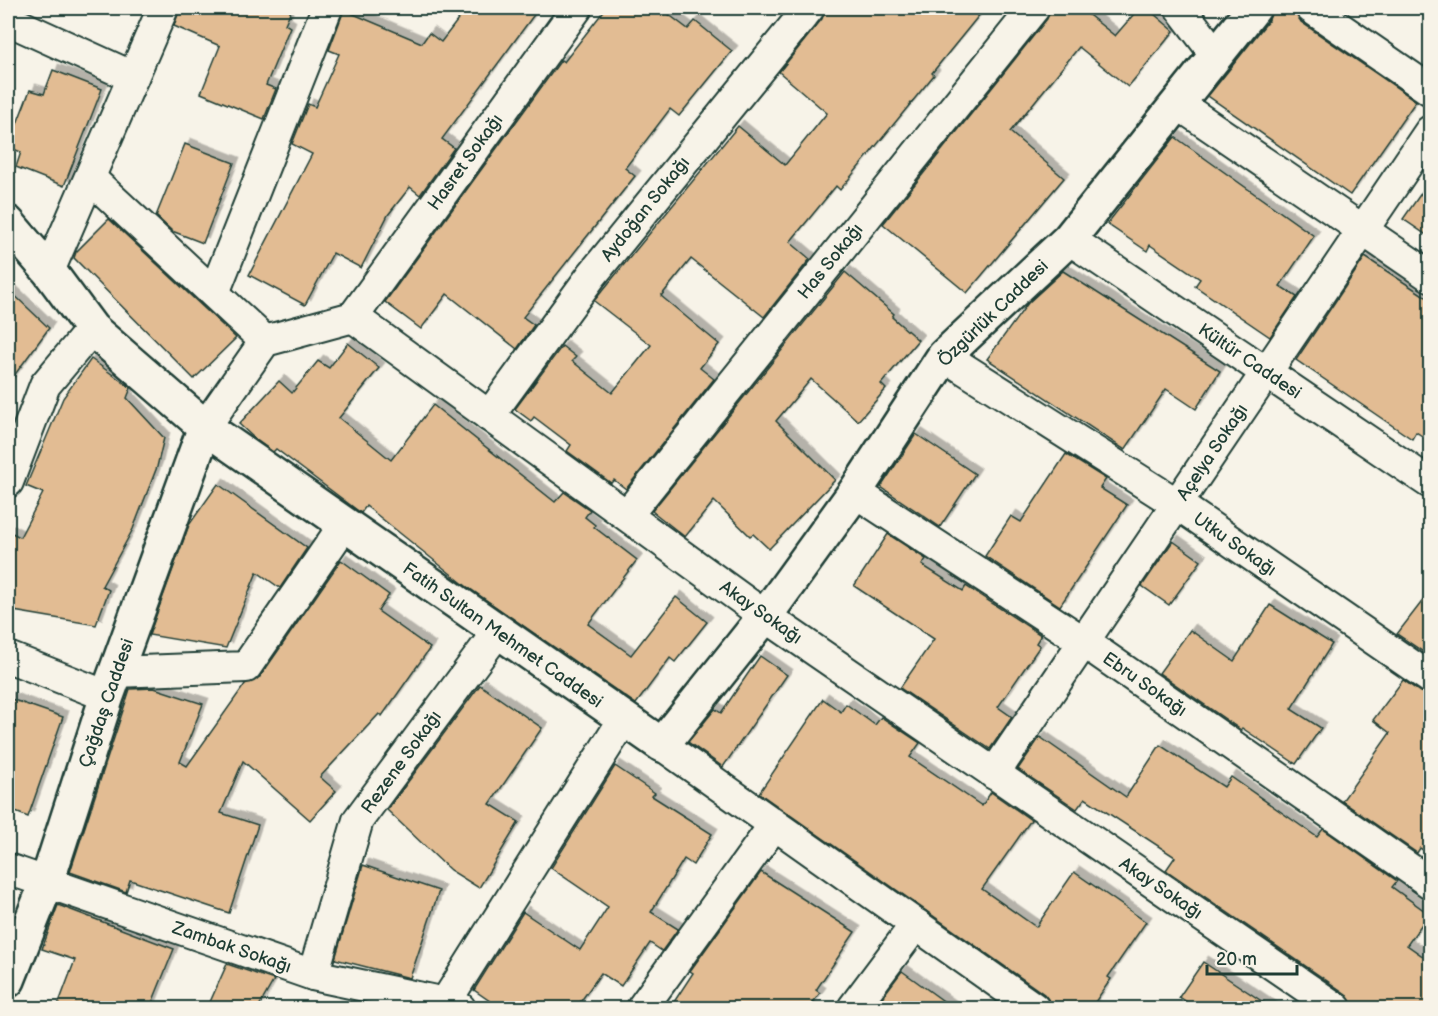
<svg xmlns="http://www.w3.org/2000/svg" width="1438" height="1016" font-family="'Balsamiq Sans',sans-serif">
<defs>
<filter id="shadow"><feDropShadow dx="5.5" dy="-5.5" stdDeviation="0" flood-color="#0004"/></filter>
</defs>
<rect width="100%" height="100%" fill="#f7f3e8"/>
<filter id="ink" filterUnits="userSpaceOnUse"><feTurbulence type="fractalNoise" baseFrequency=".0167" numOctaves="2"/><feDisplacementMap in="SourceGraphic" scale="12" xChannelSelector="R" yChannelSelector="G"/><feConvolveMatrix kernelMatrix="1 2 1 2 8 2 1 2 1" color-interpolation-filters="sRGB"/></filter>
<g filter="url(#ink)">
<g fill="#e2bc93" stroke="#1f3d34" stroke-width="1.5" filter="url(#shadow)">
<path d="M180 8H292L285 24 290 27 266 85 276 89 264 119 201 93 220 46 174 26Z"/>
<path d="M467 8H539L442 139 454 148 420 195 410 187 388 215 361 268 333 253 305 305 249 275 312 154 292 144 308 104 315 107 339 54 329 50 344 10 422 43 429 33 441 42Z"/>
<path d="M606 8H660L688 29 695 21 732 51 679 116 670 109 625 168 635 176 523 317 534 325 517 349 447 294 421 329 385 302 561 60 564 62Z"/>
<path d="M826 8H985L932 73 934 75 840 190 836 186 790 242 810 259 764 317 691 259 661 296 719 344 700 368 714 379 626 489 614 480 611 483 567 451 571 445 534 417 531 421 515 409 562 346 576 357 572 361 612 393 651 345 594 301 738 126 785 165 827 113 779 72 822 19Z"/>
<path d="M1051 8H1080L1115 36 1139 8H1147L1174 31 1128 87 1079 47 1010 132 1064 178 967 293 883 224 1047 19Z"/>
<path d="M1272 8H1294L1301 22 1416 101 1350 195 1208 96 1269 20Z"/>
<path d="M53 70 102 89 64 186 16 167 21 152 8 147 30 90 44 94Z"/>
<path d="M1175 137 1314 236 1280 286 1297 297 1270 337 1195 286 1200 279 1150 245 1147 251 1107 224Z"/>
<path d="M185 144 234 163 203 243 172 231 156 216Z"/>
<path d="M1431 179V238L1403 219Z"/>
<path d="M109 219 236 338 194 379 74 258 76 252Z"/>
<path d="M1365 257 1431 300V442L1416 432 1412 439 1296 360Z"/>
<path d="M1063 271 1220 371 1196 409 1166 389 1125 450 987 359 1028 303Z"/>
<path d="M845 272 894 314 892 317 918 340 881 384 886 389 858 421 811 379 776 421 835 480 769 549 753 534 750 536 714 501 685 537 652 511Z"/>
<path d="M8 289 49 328 8 384Z"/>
<path d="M348 343 379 368 339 418 391 460 433 405 555 502 564 492 590 510 585 517 595 525 594 527 637 560 588 624 631 655 676 597 707 622 675 662 670 658 636 704 466 586 366 506 361 513 276 449 273 452 255 439 239 424 279 381 292 393 318 361 329 368Z"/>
<path d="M91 359 131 388 127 398 164 438 157 467 133 529 102 586 109 590 96 625 8 610V531L20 537 43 493 26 486 63 398Z"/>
<path d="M916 434 975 474 940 527 881 487Z"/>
<path d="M1066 454 1106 479 1100 488 1127 505 1060 606 985 556 1011 516 1021 522Z"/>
<path d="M218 484 307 548 280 588 257 572 226 648 149 635 189 525Z"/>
<path d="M888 534 926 559 922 565 963 591 966 586 1041 635 1036 643 1040 646 998 707 1012 717 990 749 900 688 934 639 854 586Z"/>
<path d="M1173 541 1201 561 1169 605 1142 586Z"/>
<path d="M341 560 389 595 378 611 430 648 382 716 379 714 320 777 336 791 310 820 243 761 221 813 258 825 229 913 130 880 126 892 70 872 130 689 154 688 203 704 180 762 187 766 245 684 260 677Z"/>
<path d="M1431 590V657L1397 634Z"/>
<path d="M1270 605 1332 644 1291 709 1321 728 1296 764 1242 728 1241 730 1159 673 1190 630 1234 661Z"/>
<path d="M760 656 787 675 723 767 688 742 715 709 721 713Z"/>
<path d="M1403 680 1420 692 1431 695V855L1420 848 1417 853 1342 801 1390 733 1373 720Z"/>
<path d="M480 685 542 728 490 804 519 822 479 888 450 870 387 810Z"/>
<path d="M8 698 63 717 28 817 8 809Z"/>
<path d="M823 699 841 712 846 704 875 725 881 717 920 743 910 757 982 806 991 792 1031 820 982 889 1036 927 1074 872 1146 922 1108 977 1111 979 1091 1008H1055L1044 994 759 793Z"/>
<path d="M1040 737 1126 797 1160 745 1224 787 1231 777 1317 837 1323 829 1397 881 1392 887 1429 914 1407 945 1431 962V1008H1357L1353 1006 1346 994 1166 870 1175 857 1085 798 1077 809 1018 769Z"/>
<path d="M615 766 655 793 652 796 712 834 693 865 684 859 651 912 678 929 662 951 650 943 621 986 601 973 576 1008H500L474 990 523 912 580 950 608 907 551 868Z"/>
<path d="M363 865 439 891 410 978 335 959Z"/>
<path d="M761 872 855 932 816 990 820 993 809 1008H670L693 973 690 971Z"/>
<path d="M58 905 174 949 150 1008H57L75 960 42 949Z"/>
<path d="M1203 962 1272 1008H1196L1179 997Z"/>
<path d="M227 964 274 980 258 1008H228L210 1002Z"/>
<path d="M902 971 953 1008H874Z"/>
</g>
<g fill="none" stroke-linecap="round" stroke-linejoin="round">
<g stroke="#1f3d34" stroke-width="34">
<g id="minor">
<path d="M1180 8 1215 54"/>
<path d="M1311 8 1430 90"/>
<path d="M8 20 133 77"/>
<path d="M1178 104 1430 276"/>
<path d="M90 178 265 341"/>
<path d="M1069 239 1430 483"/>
<path d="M49 271 163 8"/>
<path d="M214 293 327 8"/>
<path d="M353 317 765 616 1336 1008"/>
<path d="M353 317 577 8"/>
<path d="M944 356 1177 504 1430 678"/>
<path d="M489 416 592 275 809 8"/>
<path d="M205 427 265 341 353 317"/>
<path d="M8 482 45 385 92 329"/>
<path d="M855 492 1084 642 1430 883"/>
<path d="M627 515 1034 8"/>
<path d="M8 657 107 696"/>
<path d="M115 672 246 667 344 525"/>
<path d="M662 745 1034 1008"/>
<path d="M994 774 1430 131"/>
<path d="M8 869 313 975 445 1003 460 1008"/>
<path d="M313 975 358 820 498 631"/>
<path d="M445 1003 624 719"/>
<path d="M642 1008 774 825"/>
<path d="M853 1008 916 924"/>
</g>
</g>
<g stroke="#1f3d34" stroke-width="38">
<g id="tertiary">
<path d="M8 223 49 271 92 329 205 427 662 745 765 616 855 492 944 356 1069 239 1254 8"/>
<path d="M8 980 47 882 107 696 205 427"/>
</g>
</g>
<use href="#minor" stroke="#f7f3e8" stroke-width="30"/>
<use href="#tertiary" stroke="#f7f3e8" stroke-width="33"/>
</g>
</g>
<g text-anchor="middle" stroke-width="6" stroke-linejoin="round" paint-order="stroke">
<g font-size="18" fill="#1f3d34" stroke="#f7f3e8">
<text transform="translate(465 162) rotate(-54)" y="6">Hasret Sokağı</text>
<text transform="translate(645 209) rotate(-51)" y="6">Aydoğan Sokağı</text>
<text transform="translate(830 261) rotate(-51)" y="6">Has Sokağı</text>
<text transform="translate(993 313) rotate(-44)" y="6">Özgürlük Caddesi</text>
<text transform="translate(1250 361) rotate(34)" y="6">Kültür Caddesi</text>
<text transform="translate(1212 452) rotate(-56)" y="6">Açelya Sokağı</text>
<text transform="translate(1235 544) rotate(35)" y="6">Utku Sokağı</text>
<text transform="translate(761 612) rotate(35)" y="6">Akay Sokağı</text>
<text transform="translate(503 635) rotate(35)" y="6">Fatih Sultan Mehmet Caddesi</text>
<text transform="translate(1145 684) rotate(35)" y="6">Ebru Sokağı</text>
<text transform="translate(106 703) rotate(-71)" y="6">Çağdaş Caddesi</text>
<text transform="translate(401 762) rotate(-54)" y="6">Rezene Sokağı</text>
<text transform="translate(1161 888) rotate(34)" y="6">Akay Sokağı</text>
<text transform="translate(232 947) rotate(19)" y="6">Zambak Sokağı</text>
</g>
</g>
<rect width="1438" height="1016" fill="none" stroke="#f7f3e8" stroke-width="30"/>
<rect x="15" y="15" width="1408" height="986" fill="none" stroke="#1f3d34" stroke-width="2" filter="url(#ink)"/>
<path d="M1207 965v9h90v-9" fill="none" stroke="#1f3d34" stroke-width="3"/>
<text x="1216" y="965" font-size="18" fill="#1f3d34" stroke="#f7f3e8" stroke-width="4.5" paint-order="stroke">20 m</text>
</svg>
